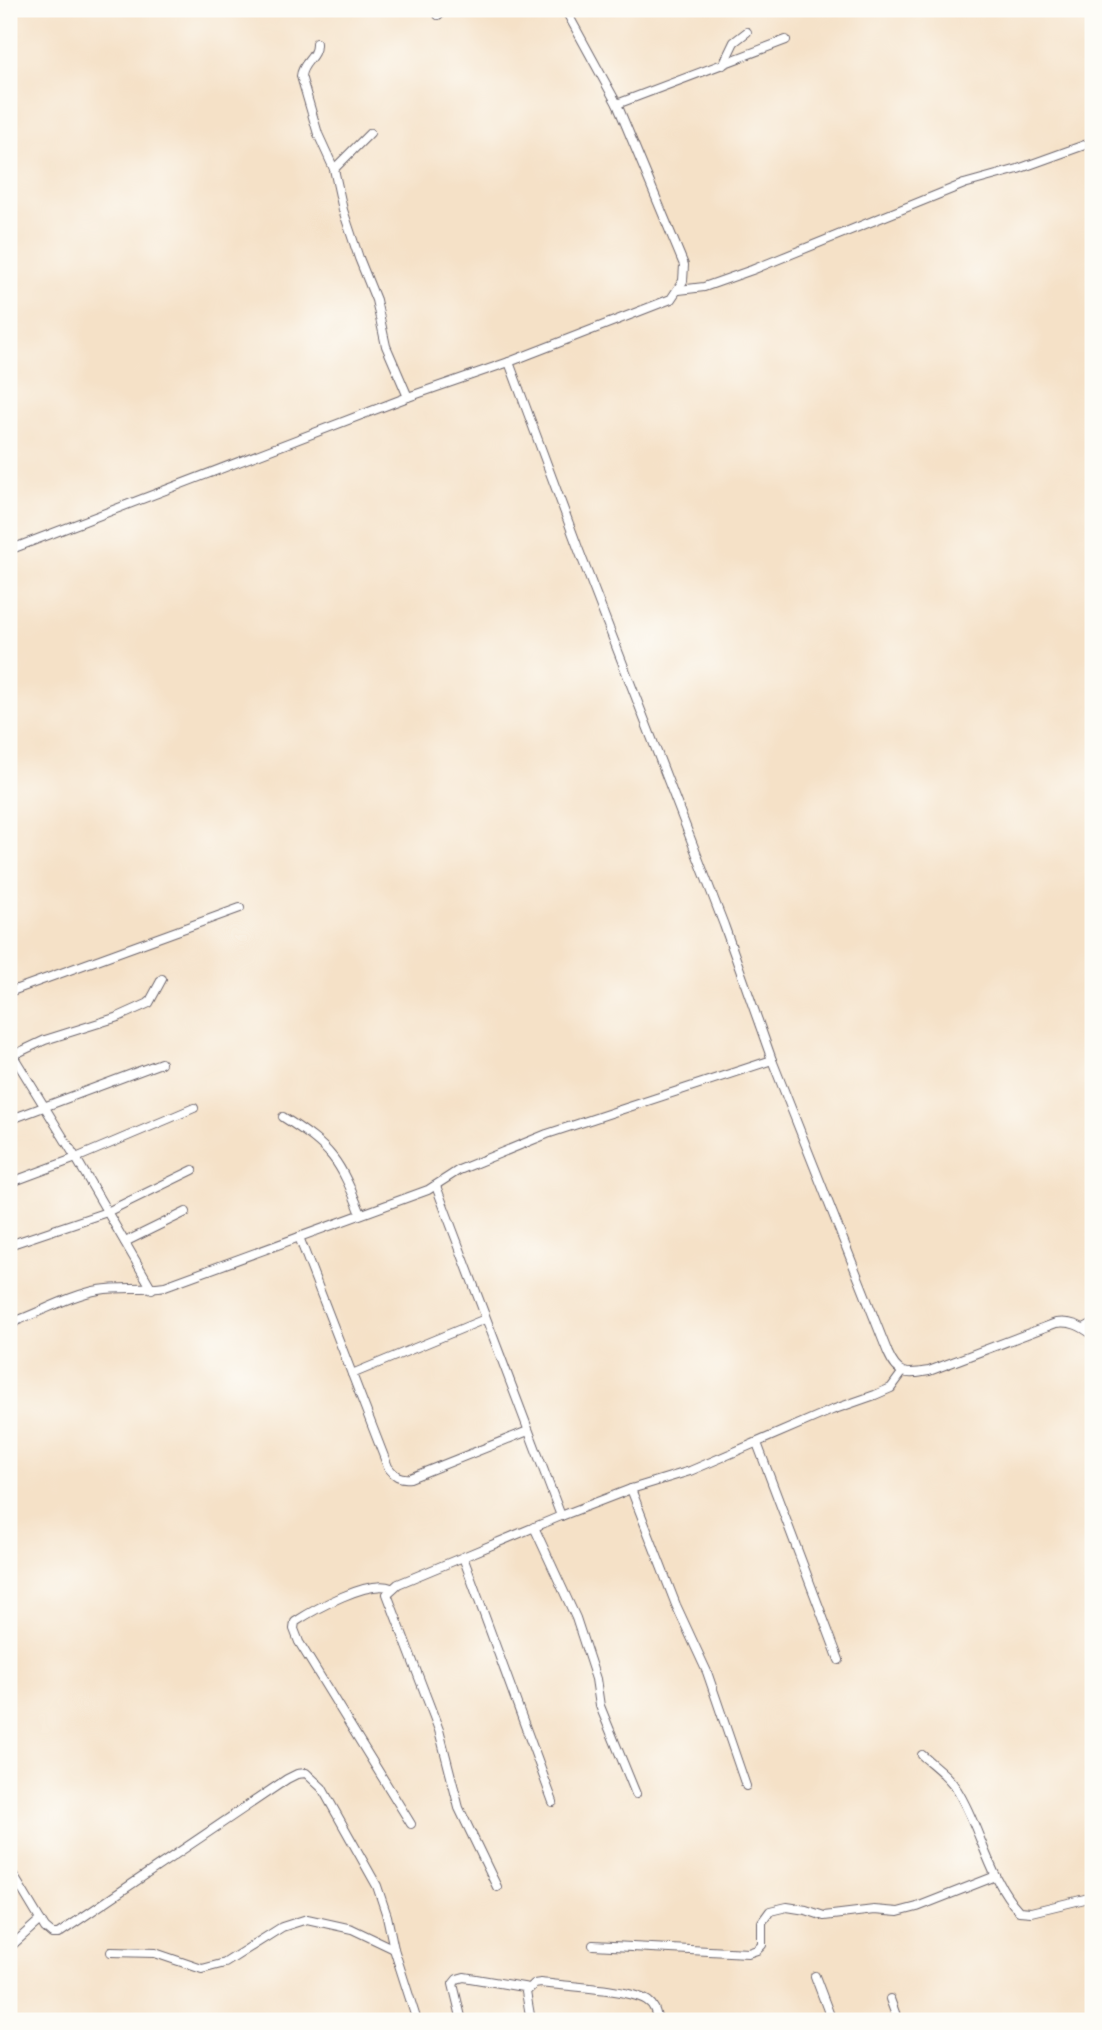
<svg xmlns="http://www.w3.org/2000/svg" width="1102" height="2030" font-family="'EB Garamond',serif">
<rect width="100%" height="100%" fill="#fdfcf7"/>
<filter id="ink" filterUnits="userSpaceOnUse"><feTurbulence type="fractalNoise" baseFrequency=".0143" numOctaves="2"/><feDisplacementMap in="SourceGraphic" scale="14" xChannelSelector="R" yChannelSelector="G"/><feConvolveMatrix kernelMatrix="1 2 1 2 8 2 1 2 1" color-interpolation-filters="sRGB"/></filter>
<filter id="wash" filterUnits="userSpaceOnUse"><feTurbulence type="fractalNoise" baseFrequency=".00686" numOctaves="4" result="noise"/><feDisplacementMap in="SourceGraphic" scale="28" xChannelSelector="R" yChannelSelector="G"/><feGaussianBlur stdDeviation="1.57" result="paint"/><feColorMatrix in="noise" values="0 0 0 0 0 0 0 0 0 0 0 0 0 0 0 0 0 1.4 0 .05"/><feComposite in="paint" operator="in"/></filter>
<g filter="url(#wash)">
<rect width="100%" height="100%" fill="#f5e1c7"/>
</g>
<g filter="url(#ink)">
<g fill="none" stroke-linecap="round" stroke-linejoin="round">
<g stroke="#6c656c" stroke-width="10">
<g id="street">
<path d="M565 9 617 104 684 265 683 281 671 299 509 362 578 548 724 925 772 1060 888 1353C898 1376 906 1375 929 1371L1056 1323C1072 1321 1081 1326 1093 1335"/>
<path d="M438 15 447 9"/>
<path d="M316 43C317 58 302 62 301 76L318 134 334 169 343 210 359 258 376 300 386 346 408 397"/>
<path d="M723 65 734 42 747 32"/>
<path d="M617 104 786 40"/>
<path d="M334 169 370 133"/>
<path d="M679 290 704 287 752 270 964 184 1018 169 1093 142"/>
<path d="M9 550 408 397 509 362"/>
<path d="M9 992 240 908"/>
<path d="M9 1049 76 1158 152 1289"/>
<path d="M9 1057 45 1040 118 1017 149 1003 162 979"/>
<path d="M283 1117C333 1149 339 1159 361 1214"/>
<path d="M9 1120 161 1063"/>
<path d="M9 1183 76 1158 194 1108"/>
<path d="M436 1186 561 1516 631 1489 690 1471 832 1410 875 1395 891 1388 902 1373"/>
<path d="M299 1237 388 1467C395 1476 399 1479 410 1478L528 1431"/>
<path d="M125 1242 186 1212"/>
<path d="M9 1245 107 1212 193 1170"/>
<path d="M9 1309 16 1321"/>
<path d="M1084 1328 1093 1323"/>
<path d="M9 1329 16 1321C43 1311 71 1295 99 1290 121 1286 143 1290 165 1286L428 1190 459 1170 547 1134 772 1060"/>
<path d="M352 1374 485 1319"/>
<path d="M757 1443 839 1660"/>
<path d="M631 1489 676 1605 707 1672 746 1786"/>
<path d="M534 1527 576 1618 596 1679 600 1706 636 1794"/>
<path d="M463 1557 398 1584 387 1594 439 1730 459 1808 497 1887"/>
<path d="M391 1588C369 1579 315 1609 295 1622L294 1629 299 1642 411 1824"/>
<path d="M922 1755C934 1766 949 1776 957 1790 981 1828 988 1878 1019 1911L1031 1912 1093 1897"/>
<path d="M553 1802 463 1557 561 1516"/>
<path d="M9 1868 45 1928 52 1934H58L287 1779 297 1774 306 1773 322 1788 377 1886 387 1916 394 1949 417 2021"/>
<path d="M593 1945 748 1953 757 1950 762 1945V1922L770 1911 787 1907 806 1910 824 1916 874 1910 898 1912 917 1907 996 1876"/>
<path d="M9 1948 40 1920"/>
<path d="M111 1952 155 1953 202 1969 225 1963 282 1927 307 1919 352 1929 394 1949"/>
<path d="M815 1976 832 2021"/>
<path d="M890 1999 898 2021"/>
<path d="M462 2021 453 1984 457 1979 464 1977 529 1988"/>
<path d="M531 2021 526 1992 534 1984 541 1983C563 1986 635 1989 649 2002 655 2006 656 2014 658 2021"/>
</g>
</g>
<use href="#street" stroke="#fff" stroke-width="8"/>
</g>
</g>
<rect width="1102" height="2030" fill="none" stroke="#fdfcf7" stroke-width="35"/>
</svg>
